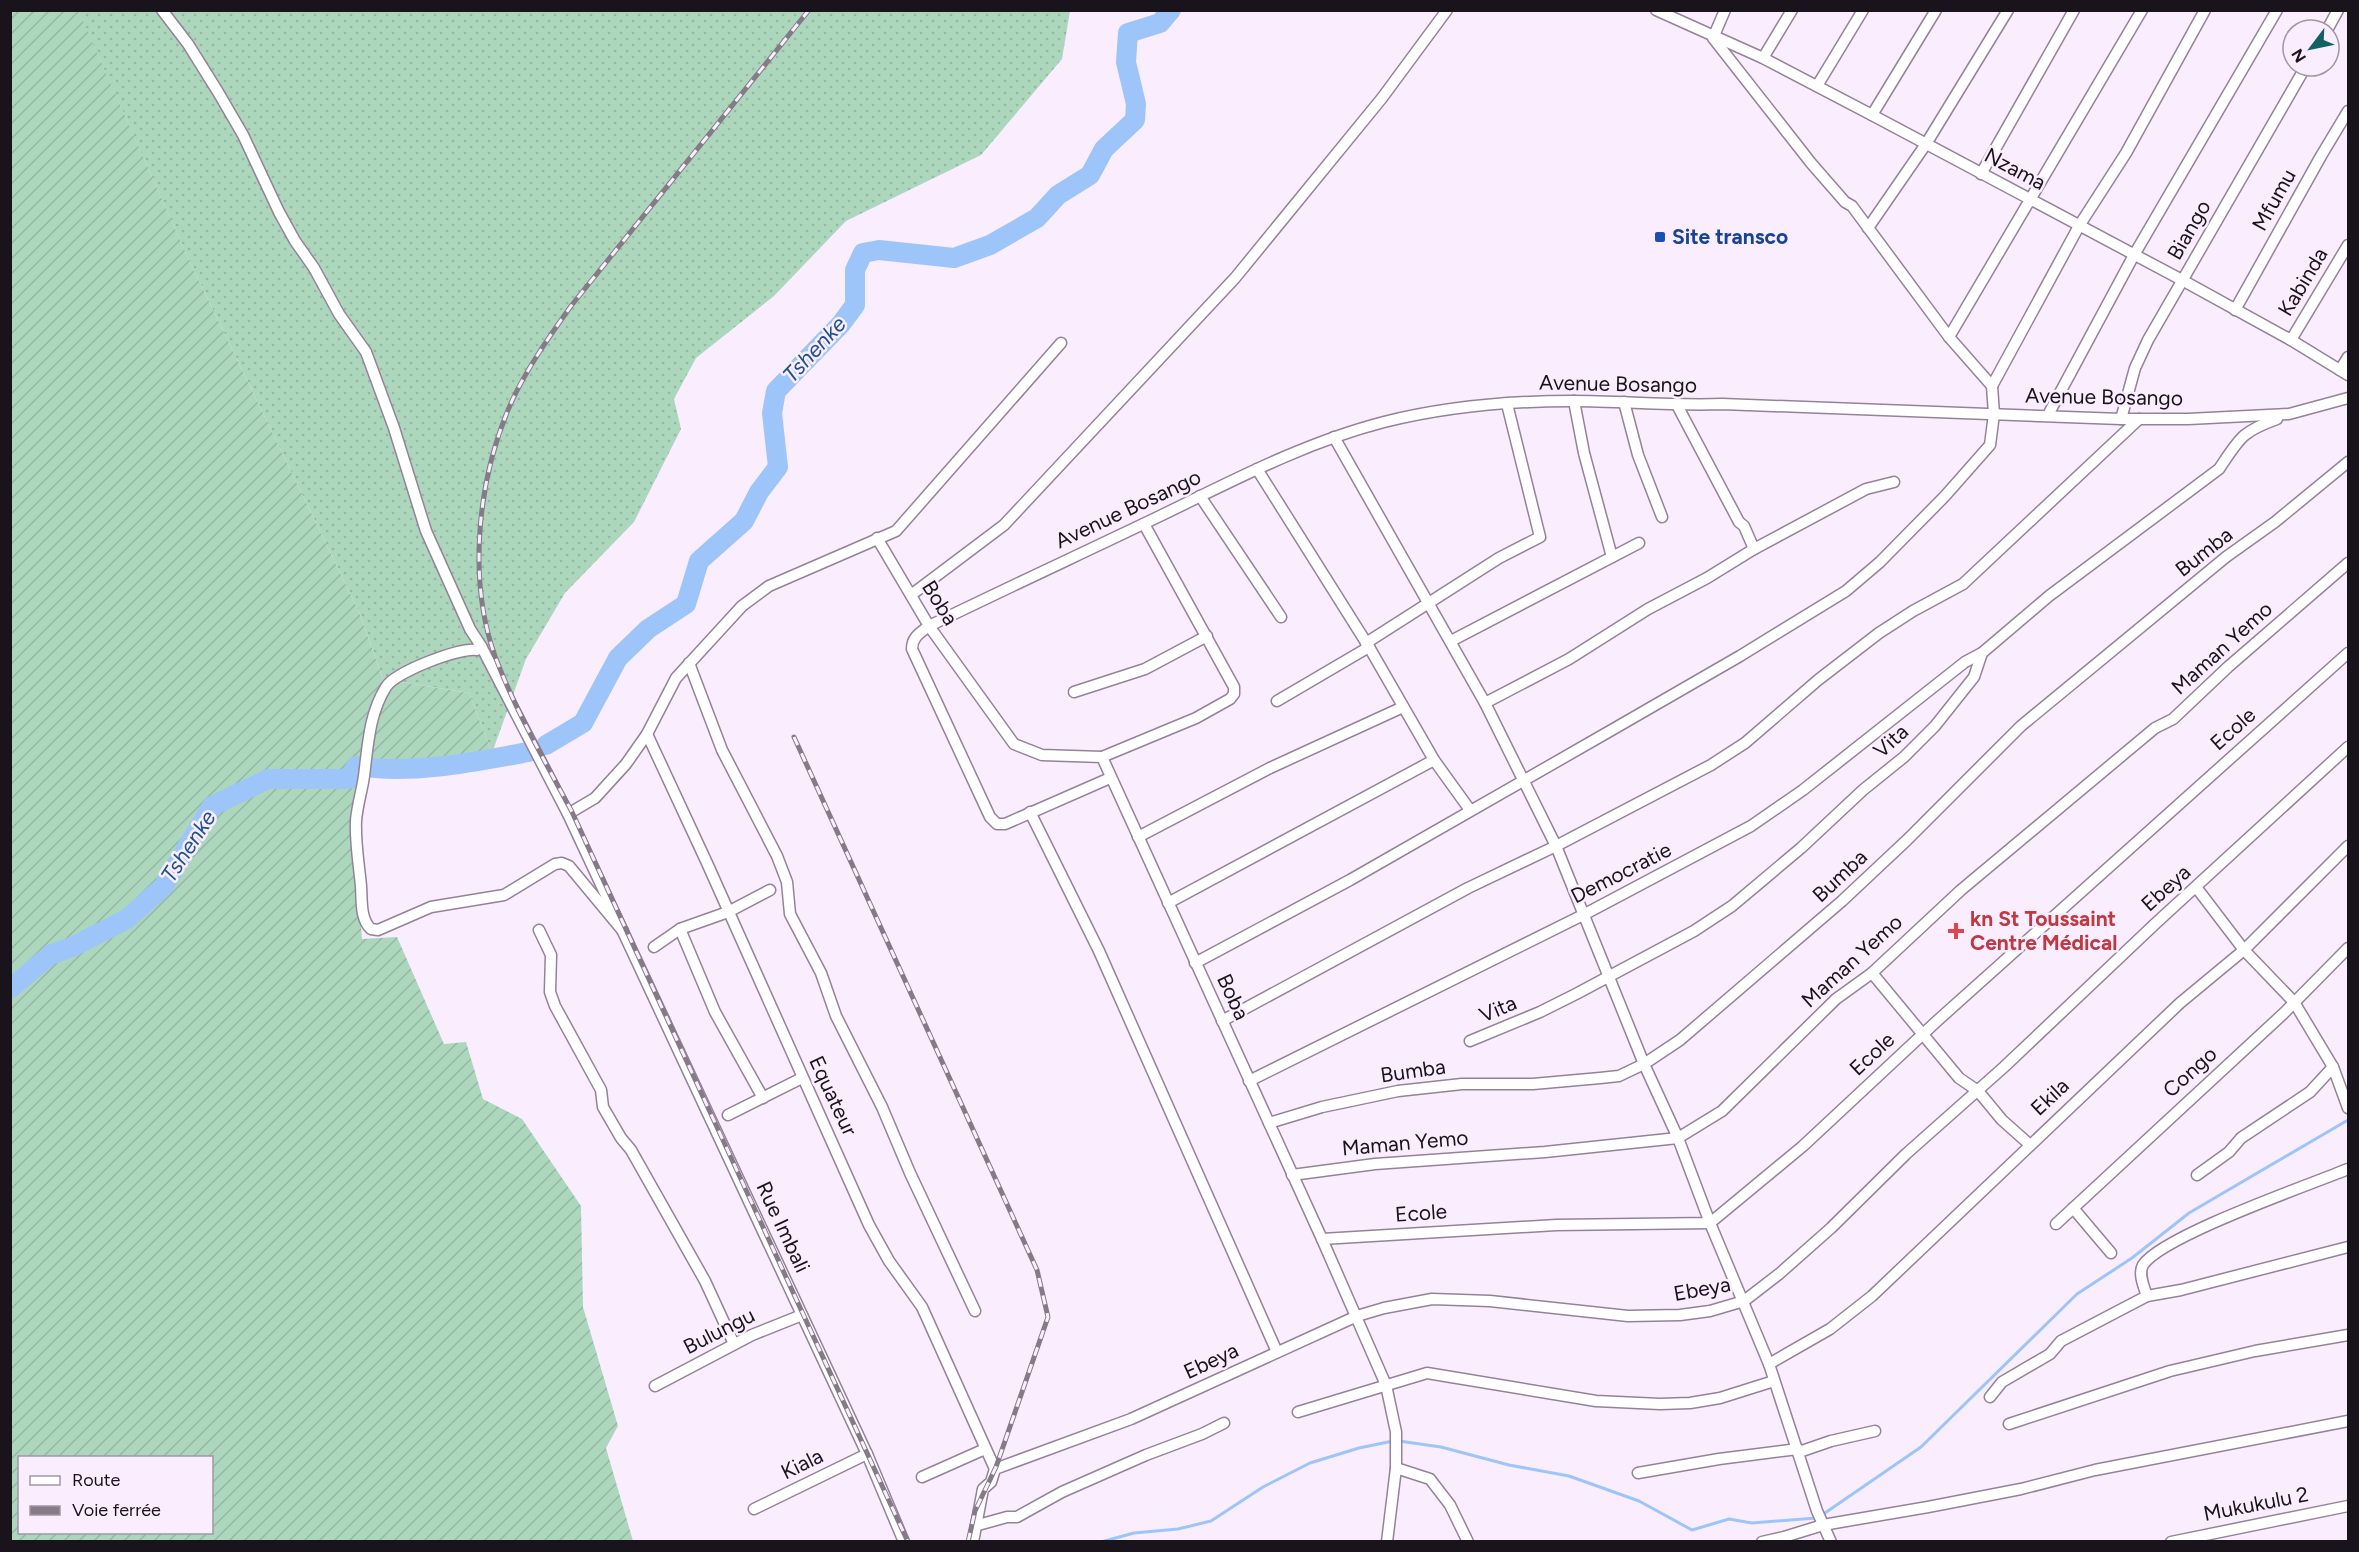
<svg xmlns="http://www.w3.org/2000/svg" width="2359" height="1552" font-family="Figtree,sans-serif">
<defs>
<pattern id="grass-dots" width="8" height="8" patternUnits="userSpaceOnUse" patternTransform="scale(1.5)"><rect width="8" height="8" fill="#add7bd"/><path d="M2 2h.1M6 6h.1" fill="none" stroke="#94b8a2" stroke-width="1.8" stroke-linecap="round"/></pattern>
<pattern id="garden-furrows" width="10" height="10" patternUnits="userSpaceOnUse" patternTransform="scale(1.5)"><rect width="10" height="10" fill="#add7bd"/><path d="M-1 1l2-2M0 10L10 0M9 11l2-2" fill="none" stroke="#94b8a2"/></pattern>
</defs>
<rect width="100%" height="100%" fill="#faeefe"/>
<path fill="url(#grass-dots)" d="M78 11H1070L1062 59 981 155 846 221 774 296 696 358 674 399 681 429 634 522 565 593 526 659 492 753 469 693 383 679 359 612 189 260Z"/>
<path fill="url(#garden-furrows)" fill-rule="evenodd" d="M78 10 189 260 359 612 383 679 469 693 492 753 374 767 352 816 362 939 397 937 444 1044 466 1042 483 1099 522 1119 581 1206 583 1307 618 1426 606 1448 633 1541 11 1542 10 11ZM20 1458H212V1532H20Z"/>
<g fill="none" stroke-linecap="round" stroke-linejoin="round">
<g stroke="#9ec5fa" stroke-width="3">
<path d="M1399 1441 1441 1447 1509 1465 1569 1476 1639 1501 1692 1530 1729 1519 1752 1523 1816 1518"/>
<path d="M1822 1515 1921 1447 2077 1294 2132 1258 2189 1213 2348 1120"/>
<path d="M1101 1542 1134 1533 1178 1529 1211 1521 1263 1487 1310 1463 1359 1448 1393 1441"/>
</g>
<g stroke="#9ec5fa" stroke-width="20">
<path d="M546 745 583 723 618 658 648 629 686 604 699 561 744 521 759 492 778 467 772 413 776 391 841 324 855 305V270L863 253 879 250 954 258 990 245 1037 218 1058 195 1090 175 1104 149 1135 120 1136 104 1126 62 1128 33 1160 23 1171 10"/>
<path d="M10 989 50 955 72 947 127 919 163 887 212 806 268 779H348L357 766C411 775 475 762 528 752"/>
</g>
<g stroke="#94829a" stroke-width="13">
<g id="street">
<path d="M162 10 188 44 218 92 243 135 279 212 295 241 314 268 339 314 366 352 394 428 426 531 470 629 481 646 477 650C460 647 395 672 386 687 369 714 368 745 364 776 362 791 357 806 356 821 355 842 359 865 361 886 362 900 360 919 371 929L378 930 431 907 504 895 555 864 562 863 569 866 623 931"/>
<path d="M1656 10 1763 58 1872 115 2182 280 2291 340 2348 375"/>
<path d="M2327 30 2338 10"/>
<path d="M1763 58 1792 10"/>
<path d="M1817 86 1863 10"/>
<path d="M1872 115 1936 10"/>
<path d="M1981 174 2074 10"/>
<path d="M1868 228 1926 144 2008 10"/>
<path d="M2235 310 2321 156 2348 111"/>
<path d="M1949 337 2142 10"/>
<path d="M2291 340 2348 245"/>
<path d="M2340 370 2348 357"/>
<path d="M1992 386 2079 226 2126 153 2205 10"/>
<path d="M1574 401 1584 453 1612 557"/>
<path d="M1624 402 1638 455 1662 517"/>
<path d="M1677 405 1739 522 1744 526 1754 549"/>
<path d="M2048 415 2134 255 2277 10"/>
<path d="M2121 419 2135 368 2148 340 2306 66"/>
<path d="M1334 437 1485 703 1556 846 1644 1064 1678 1138 1710 1223 1769 1364 1817 1511 1831 1542"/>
<path d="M1257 469 1369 647 1434 760 1470 810"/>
<path d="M1200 496 1281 617"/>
<path d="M877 538 929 626 1014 744 1042 755 1102 757 1322 1239 1386 1385 1396 1432V1468L1430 1479 1450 1505 1468 1542"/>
<path d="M911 595 1004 525 1235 278 1382 98 1447 10"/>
<path d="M1451 641 1639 543"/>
<path d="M1366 643 1499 558 1540 537 1507 404"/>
<path d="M481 646 568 814 867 1454 904 1542"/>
<path d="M689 663 722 750 777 856 787 882 790 914 821 973 836 1016 882 1107 910 1173 975 1311"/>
<path d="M1074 692 1145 669 1207 636"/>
<path d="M1277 701 1369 647"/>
<path d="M1485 703 1569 659 1648 609 1707 578 1754 549 1866 489 1894 482"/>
<path d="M647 734 707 863 869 1225 889 1261 922 1307 995 1469"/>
<path d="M1102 757 1196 718 1230 699 1234 694V687L1144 524"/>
<path d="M1110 778 1005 824H997L990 817 912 649C912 637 920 633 929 626 1007 588 1085 552 1162 515 1234 480 1306 442 1384 422 1444 407 1510 401 1572 401 1622 401 1672 406 1722 404L2121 419H2188L2289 414 2348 398"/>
<path d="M1030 812 1099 951 1277 1352"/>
<path d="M568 814 595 798 626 764 647 734 676 678 742 606 769 586 896 531 1061 343"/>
<path d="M1138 837 1270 768 1403 707"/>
<path d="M2196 887 2244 950 2294 1002 2333 1067 2348 1108"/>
<path d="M1168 903 1434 760"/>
<path d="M680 929 715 1012 763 1098"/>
<path d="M539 930 551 955 550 992 555 1006 601 1090 603 1107 621 1138 631 1150 705 1281 734 1344"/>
<path d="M654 947 680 929 728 912 770 890"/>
<path d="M1195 963 1350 880 1610 731 1740 656 1846 591 1880 562 1945 496 1990 445 1994 414 1992 386 1949 337 1852 206 1845 202 1811 163 1713 38 1725 10"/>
<path d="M1872 973 1959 1078 1978 1091 2002 1120 2029 1144"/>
<path d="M1222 1021 1468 888 1556 846 1711 765 1745 743 1818 680 1879 633 1913 611 1963 584 2139 419"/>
<path d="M1470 1041 1540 1012 1576 994 1694 931 1732 906 1801 848 1863 790 1904 757 1935 726 1974 677 1982 653 2049 596 2219 469C2240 438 2241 432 2277 419"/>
<path d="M1249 1081 1585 914 1751 826 1803 790 1965 662 1982 653"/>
<path d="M728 1115 802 1078"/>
<path d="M1269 1123 1322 1107 1398 1091 1462 1084H1533L1600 1078 1619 1076 1644 1064 1680 1040 1842 901 1907 840 2021 726 2226 557 2275 522 2348 462"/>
<path d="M1292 1175 1375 1164 1545 1152 1678 1138 1722 1111 1836 999 1872 973 1961 890 2155 728 2173 719 2228 667 2348 563"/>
<path d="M2197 1175 2229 1152 2241 1138 2310 1092 2333 1067"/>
<path d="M2073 1208 2111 1253"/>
<path d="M2056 1224 2284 1013 2348 948"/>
<path d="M1322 1239 1556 1225 1710 1223 1803 1146 1937 1021 2348 653"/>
<path d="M2147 1296C2144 1287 2138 1274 2143 1265 2162 1236 2309 1185 2348 1169"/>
<path d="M1769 1364 1830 1329 1872 1296 2180 1003 2244 950 2348 846"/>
<path d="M655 1386 752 1335 802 1315"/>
<path d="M1990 1397 2002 1382 2050 1354 2061 1341 2147 1296 2181 1290 2348 1247"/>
<path d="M1298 1412 1427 1373 1596 1401 1660 1404 1690 1403 1720 1398 1774 1381"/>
<path d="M2009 1424 2170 1371 2255 1351 2348 1335"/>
<path d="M1799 1452 1831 1441 1875 1431"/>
<path d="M1638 1473 1719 1459 1798 1449"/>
<path d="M922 1477 985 1449"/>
<path d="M754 1509 867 1454"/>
<path d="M978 1525 1007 1517H1017L1062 1492 1146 1455 1202 1434 1224 1423"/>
<path d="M973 1542 983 1489 991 1482 995 1469 1131 1419 1357 1316 1384 1308 1432 1299 1490 1301 1628 1316 1680 1315 1710 1311 1744 1301 1779 1274 1831 1228 1906 1154 2004 1067 2156 923 2348 747"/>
<path d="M1387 1542 1396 1468"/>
<path d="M1762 1542 1784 1537 1823 1525 1928 1507 2021 1489 2095 1470 2348 1421"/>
<path d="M2171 1542 2348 1506"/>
</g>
</g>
<use href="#street" stroke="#fff" stroke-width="10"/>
<g stroke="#847b87" stroke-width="5">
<g id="rail">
<path d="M809 10 571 306C549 337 527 368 511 403 478 478 467 578 495 656 515 710 545 761 572 812L908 1542"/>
<path d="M794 737 1037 1270 1048 1317 996 1467 975 1511 968 1542"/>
</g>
</g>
<use href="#rail" stroke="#faeefe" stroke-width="3" stroke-dasharray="9" stroke-linecap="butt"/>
</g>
<rect fill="#1a4fb4" stroke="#faeefe" stroke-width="2" x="1654" y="231" width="12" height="12" rx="3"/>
<path fill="#e0444e" stroke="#faeefe" stroke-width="2" d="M1953 922h6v6h6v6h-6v6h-6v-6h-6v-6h6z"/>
<g text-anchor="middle" stroke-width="5" stroke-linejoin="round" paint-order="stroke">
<g font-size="21" fill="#19131c" stroke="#faeefe">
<text transform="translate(2015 169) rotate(28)" y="7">Nzama</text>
<text transform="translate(2274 200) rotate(-61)" y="7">Mfumu</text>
<text transform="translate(2189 230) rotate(-60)" y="7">Biango</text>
<text transform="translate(2303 282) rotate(-59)" y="7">Kabinda</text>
<text transform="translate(1618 384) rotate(1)" y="7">Avenue Bosango</text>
<text transform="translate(2104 397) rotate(1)" y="7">Avenue Bosango</text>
<text transform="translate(1128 509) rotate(-25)" y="7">Avenue Bosango</text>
<text transform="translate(2204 552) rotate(-38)" y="7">Bumba</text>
<text transform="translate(940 603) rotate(58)" y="7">Boba</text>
<text transform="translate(2222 648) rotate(-42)" y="7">Maman Yemo</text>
<text transform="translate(2233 729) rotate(-42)" y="7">Ecole</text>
<text transform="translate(1891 741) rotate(-42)" y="7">Vita</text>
<text transform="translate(1621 873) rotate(-27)" y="7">Democratie</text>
<text transform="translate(1840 876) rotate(-43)" y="7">Bumba</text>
<text transform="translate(2166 888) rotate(-42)" y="7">Ebeya</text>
<text transform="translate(1852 961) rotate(-42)" y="7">Maman Yemo</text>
<text transform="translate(1233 997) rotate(65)" y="7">Boba</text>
<text transform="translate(1498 1009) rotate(-23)" y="7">Vita</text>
<text transform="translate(1872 1054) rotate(-43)" y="7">Ecole</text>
<text transform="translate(1413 1071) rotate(-8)" y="7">Bumba</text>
<text transform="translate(2190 1072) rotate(-42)" y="7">Congo</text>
<text transform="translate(833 1096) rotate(65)" y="7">Equateur</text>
<text transform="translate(2050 1097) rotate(-43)" y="7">Ekila</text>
<text transform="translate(1405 1143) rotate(-5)" y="7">Maman Yemo</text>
<text transform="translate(1421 1213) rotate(-4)" y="7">Ecole</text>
<text transform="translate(783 1227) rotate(65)" y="7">Rue Imbali</text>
<text transform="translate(1702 1289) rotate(-10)" y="7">Ebeya</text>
<text transform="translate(719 1331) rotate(-27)" y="7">Bulungu</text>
<text transform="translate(1211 1361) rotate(-25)" y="7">Ebeya</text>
<text transform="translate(802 1464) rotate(-26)" y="7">Kiala</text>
<text transform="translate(2256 1504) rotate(-11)" y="7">Mukukulu 2</text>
</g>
<g font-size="21" font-weight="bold" fill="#164399" stroke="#faeefe" text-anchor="start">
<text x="1672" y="244">Site transco</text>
</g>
<g font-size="21" font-weight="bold" fill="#be3a42" stroke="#faeefe" text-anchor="start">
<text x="1970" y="926">kn St Toussaint<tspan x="1970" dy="24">Centre Médical</tspan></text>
</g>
<g font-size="22" font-style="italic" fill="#1e518f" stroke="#faeefe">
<text transform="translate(814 349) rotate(-47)" y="8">Tshenke</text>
<text transform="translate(188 846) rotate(-57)" y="8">Tshenke</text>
</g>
</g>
<rect width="2359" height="1552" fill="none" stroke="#19131c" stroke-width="24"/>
<rect x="18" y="1456" width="195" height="78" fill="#faeefe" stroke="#a096a4" stroke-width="1.5"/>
<rect x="30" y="1476" width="30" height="9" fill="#ffffff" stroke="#a096a4" stroke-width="1.5"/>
<text x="72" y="1486" font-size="18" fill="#19131c">Route</text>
<rect x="30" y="1506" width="30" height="9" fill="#847b87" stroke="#a096a4" stroke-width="1.5"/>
<text x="72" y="1516" font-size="18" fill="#19131c">Voie ferrée</text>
<g transform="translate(2311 48) rotate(238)"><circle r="28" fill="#faeefe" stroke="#a096a4" stroke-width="1.5"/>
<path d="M0-4.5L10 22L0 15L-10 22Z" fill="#116263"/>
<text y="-9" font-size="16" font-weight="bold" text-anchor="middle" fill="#19131c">N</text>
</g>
</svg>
